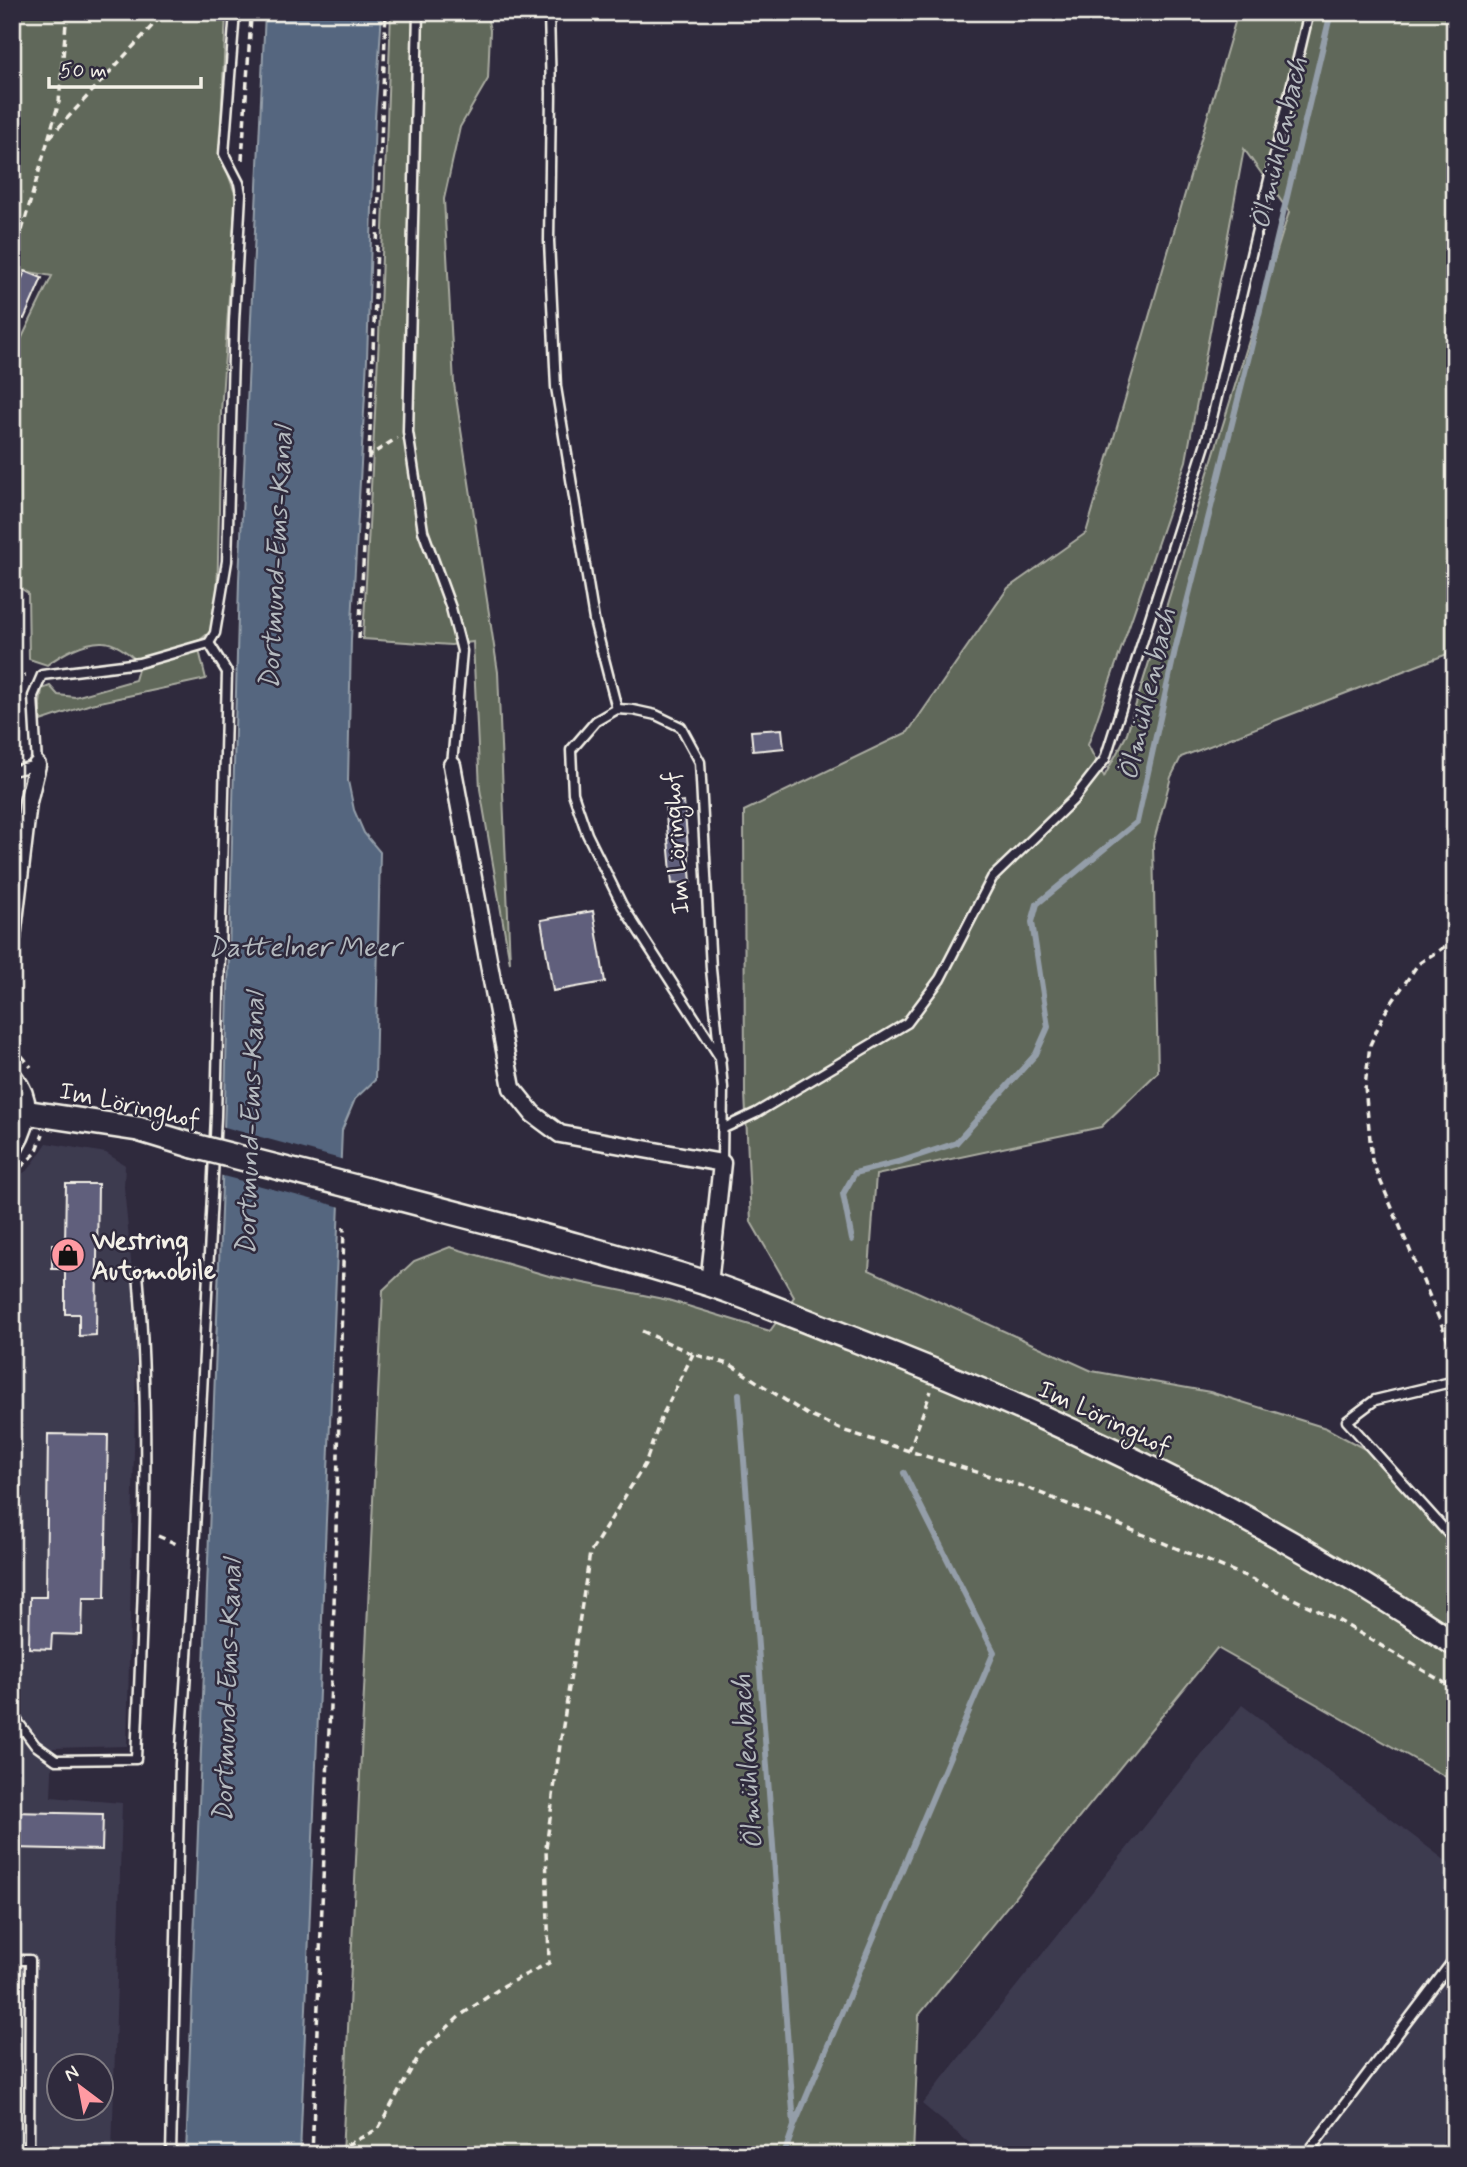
<svg xmlns="http://www.w3.org/2000/svg" width="1467" height="2167" font-family="Mynerve,sans-serif">
<rect width="100%" height="100%" fill="#2f2a3d"/>
<filter id="ink" filterUnits="userSpaceOnUse"><feTurbulence type="fractalNoise" baseFrequency=".0143" numOctaves="2"/><feDisplacementMap in="SourceGraphic" scale="14" xChannelSelector="R" yChannelSelector="G"/><feConvolveMatrix kernelMatrix="1 2 1 2 8 2 1 2 1" color-interpolation-filters="sRGB"/></filter>
<g filter="url(#ink)">
<g fill="#3e3a50" fill-rule="evenodd">
<path d="M47 1143 106 1153 125 1165 124 1187 137 1324 127 1746 53 1748 51 1797 122 1803 112 2155H12V1181L29 1169ZM60 2066H102V2108H60Z"/>
<path d="M1242 1705 1455 1868V2155H984L922 2104Z"/>
</g>
<g fill="#60675a" stroke="#aaaca1" stroke-width="2" fill-rule="evenodd">
<path d="M12 12H226L220 151 236 196 221 412 217 607 211 631 200 640 137 661C129 653 114 642 103 642 85 641 61 654 47 665L29 659 28 593 12 583V358L52 276 12 269Z"/>
<path d="M391 12H486L490 30 488 79 460 127 444 199 454 384 498 672 510 963 480 789 473 642 451 645 363 639 379 337Z"/>
<path d="M1238 12H1455V651L1181 757 1171 777 1153 844 1158 1072 1101 1127 876 1175 869 1270 1092 1371 1210 1392 1326 1428 1374 1454 1455 1547V1782L1217 1648 919 2015 913 2155H342L383 1290 414 1261 450 1247 549 1276 668 1300 770 1331 794 1297 751 1222 745 1093 744 811 908 732 1008 588 1086 533ZM1244 149 1289 212 1126 736 1104 777 1088 745 1186 461Z"/>
<path d="M199 650 206 679 91 704 41 721 40 704 42 689 50 686 58 695 75 697 135 680 139 666Z"/>
</g>
<path fill="#54667f" stroke="#949ea9" stroke-width="2" d="M265 12H382L375 118 367 359 351 639 348 781 354 810 364 833 380 852 375 1080 355 1099 342 1130 300 2155H186L225 1102 239 580Z"/>
<path fill="#2f2a3d" d="M221 1126 344 1160 341 1207 219 1175Z"/>
<g fill="none" stroke-linecap="round" stroke-linejoin="round">
<g stroke="#949ea9" stroke-width="6">
<path d="M852 1240 843 1194 855 1173 902 1161 956 1143 1036 1054 1048 1027 1032 922 1037 904 1137 822 1175 650 1251 348 1331 12"/>
<path d="M739 1394 794 2125"/>
<path d="M784 2155 794 2126 994 1652 904 1473"/>
</g>
</g>
<g fill="#605e7c" stroke="#f4f1e8" stroke-width="2">
<path d="M25 271 42 278 24 319 12 314V295H15Z"/>
<path d="M782 729 784 748 753 751 751 731Z"/>
<path d="M684 802 691 882 672 884 665 804Z"/>
<path d="M593 911 605 982 553 991 541 920Z"/>
<path d="M66 1184H98L96 1335 79 1336V1314H65V1269H52V1244H65Z"/>
<path d="M48 1434 108 1435 105 1598H83L82 1635 52 1634 51 1649 29 1648 30 1597H46Z"/>
<path d="M12 1812 103 1814 102 1850 12 1848Z"/>
</g>
<g fill="none" stroke-linecap="round" stroke-linejoin="round">
<g stroke="#f4f1e8" stroke-width="13">
<g id="lane">
<path d="M418 12 408 432 423 531 451 608 462 651 452 765"/>
<path d="M549 12 551 93 549 241 556 387 594 620 617 709"/>
<path d="M12 771 37 765 33 696 42 675 139 663 209 643 215 633 227 561 234 322 241 194 239 183 224 154 235 12"/>
<path d="M721 1059 622 905 587 834 573 793 571 750 596 721 617 709 633 710 656 715 681 727 700 762 711 969 723 1088 722 1163"/>
<path d="M724 1128 756 1113 907 1023 940 979 992 878 1073 800 1105 759 1207 439 1309 12"/>
<path d="M1455 1381 1375 1400 1347 1421 1455 1541"/>
<path d="M12 1714 35 1745 56 1760 136 1759C143 1597 152 1435 138 1273"/>
<path d="M12 1960H30L29 2155"/>
<path d="M171 2155 180 1763 194 1551 216 1116 227 672 209 643"/>
<path d="M1306 2155 1455 1958"/>
</g>
</g>
<g stroke="#f4f1e8" stroke-width="21">
<g id="street">
<path d="M452 765 512 1088 533 1114 560 1134 722 1163 709 1284"/>
<path d="M12 938 28 802 37 765"/>
</g>
</g>
<g stroke="#f4f1e8" stroke-width="28">
<g id="secondary">
<path d="M12 1080C29 1101 25 1123 12 1145"/>
<path d="M24 1112 138 1129 194 1146"/>
<path d="M371 1191C484 1221 598 1249 709 1284 757 1300 805 1321 853 1339 1063 1419 1268 1519 1455 1644"/>
</g>
</g>
<g stroke="#f4f1e8" stroke-width="3.5" stroke-dasharray="7 5" stroke-linecap="butt">
<path d="M50 137 165 12"/>
<path d="M242 160 251 17"/>
<path d="M12 237 18 245"/>
<path d="M12 265 59 102 67 12"/>
<path d="M369 456 386 12"/>
<path d="M359 639 369 456 397 438"/>
<path d="M12 676 26 675"/>
<path d="M1455 940 1418 964 1384 1014 1370 1045 1365 1086 1372 1161 1455 1356"/>
<path d="M12 1049 22 1056 31 1067"/>
<path d="M12 1175 36 1153 43 1134"/>
<path d="M642 1331 693 1354 731 1365 808 1415 845 1431 1028 1488 1245 1576 1334 1618 1455 1689"/>
<path d="M909 1451 931 1391"/>
<path d="M158 1536 179 1545"/>
<path d="M312 2152 337 2150 378 2129 421 2052 461 2015 505 1985 549 1963 546 1848 560 1745 590 1553 645 1464 662 1416 693 1354"/>
<path d="M312 2155 334 1606 344 1227"/>
</g>
<use href="#lane" stroke="#2f2a3d" stroke-width="8"/>
<use href="#street" stroke="#2f2a3d" stroke-width="16"/>
<use href="#secondary" stroke="#2f2a3d" stroke-width="23"/>
<g stroke="#f4f1e8" stroke-width="28" stroke-linecap="butt">
<path id="secondary-bridge" d="M194 1146 371 1191"/>
</g>
<use href="#secondary-bridge" stroke="#2f2a3d" stroke-width="23"/>
</g>
</g>
<defs>
<g id="shop-disc" transform="scale(1.75)"><circle r="9.5" fill="#ff9aa2" stroke="#2f2a3d"/><path d="M-5-2.5h2.3a2.7 3.5 0 0 1 5.4 0H5L5.5 6h-11ZM-1.5-2.5h3a1.5 2.3 0 0 0-3 0Z" fill="#111"/></g>
</defs>
<g fill-rule="evenodd">
<use href="#shop-disc" x="68" y="1255"/>
</g>
<g text-anchor="middle" stroke-width="5" stroke-linejoin="round" paint-order="stroke">
<g font-size="26" fill="#f4f1e8" stroke="#2f2a3d">
<text transform="translate(675 843) rotate(-94)" y="9">Im Löringhof</text>
<text transform="translate(130 1104) rotate(12)" y="9">Im Löringhof</text>
<text transform="translate(1105 1417) rotate(25)" y="9">Im Löringhof</text>
</g>
<g font-size="26" font-weight="bold" fill="#f4f1e8" stroke="#2f2a3d" text-anchor="start">
<text x="92" y="1249">Westring<tspan x="92" dy="30">Automobile</tspan></text>
</g>
<g font-size="28" font-style="italic" fill="#b4b9be" stroke="#2f2a3d">
<text transform="translate(1278 143) rotate(-77)" y="10">Ölmühlenbach</text>
<text transform="translate(275 558) rotate(-87)" y="10">Dortmund-Ems-Kanal</text>
<text transform="translate(1146 694) rotate(-77)" y="10">Ölmühlenbach</text>
<text x="304" y="956">Dattelner Meer</text>
<text transform="translate(249 1124) rotate(-88)" y="10">Dortmund-Ems-Kanal</text>
<text transform="translate(226 1691) rotate(-88)" y="10">Dortmund-Ems-Kanal</text>
<text transform="translate(746 1762) rotate(-94)" y="10">Ölmühlenbach</text>
</g>
</g>
<rect width="1467" height="2167" fill="none" stroke="#2f2a3d" stroke-width="42"/>
<rect x="21" y="21" width="1425" height="2125" fill="none" stroke="#f4f1e8" stroke-width="2.5" filter="url(#ink)"/>
<g transform="translate(80 2087) rotate(328)"><circle r="33" fill="#2f2a3d" stroke="#7e7a81" stroke-width="2"/>
<path d="M0-5L12 26L0 18L-12 26Z" fill="#ff9aa2"/>
<text y="-10" font-size="19" font-weight="bold" text-anchor="middle" fill="#f4f1e8">N</text>
</g>
<path d="M49 77v10h152v-10" fill="none" stroke="#f4f1e8" stroke-width="3.5"/>
<text x="60" y="77" font-size="21" fill="#f4f1e8" stroke="#2f2a3d" stroke-width="5" paint-order="stroke">50 m</text>
</svg>
